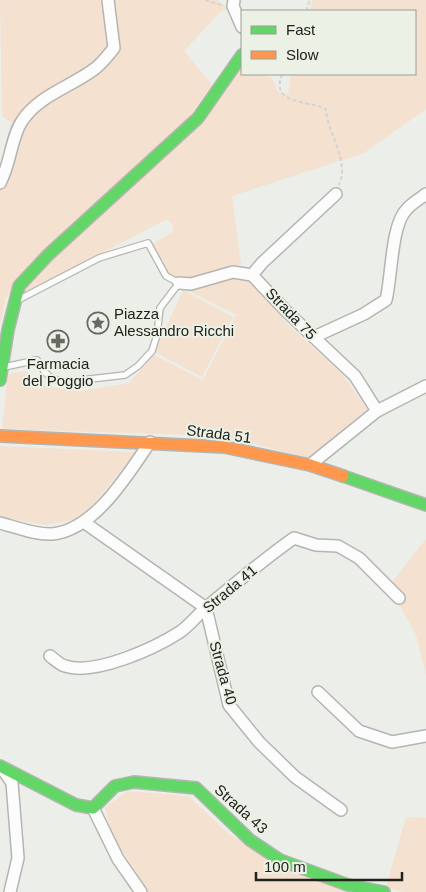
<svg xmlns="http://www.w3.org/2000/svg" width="426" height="892" font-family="Arial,sans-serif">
<rect width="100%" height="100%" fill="#eceee9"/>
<g fill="#f4e1d0">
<path d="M0 0H217L228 8 219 13 184 51 212 85 188 118 15 281 6 299 0 325V189C13 171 17 150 21 129L2 116Z"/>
<path d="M313 0H426V109L364 153 232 196 241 264C227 268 184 284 173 277 163 270 158 255 153 244L172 232 173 225 167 219 30 290 20 292 242 67V74H264L272 78 278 92 288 94 291 74H415V11H309Z"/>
<path d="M232 278 251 280 286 323 343 375 367 409 309 458 223 436 2 429 8 374 26 371 45 386 80 391 129 383 154 355 203 380 236 315 187 290Z"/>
<path d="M183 290 233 317 202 377 155 352Z"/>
<path d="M0 446 136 452 82 518 45 525 0 517Z"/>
<path d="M426 539V675L416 635 389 586Z"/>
<path d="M128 791 188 796 230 835 313 879 358 892H149L122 850 115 851 105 807Z"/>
<path d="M406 817 426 818V892H402L386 887Z"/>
</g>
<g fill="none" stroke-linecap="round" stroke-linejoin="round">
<g stroke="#b4b5b1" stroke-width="8">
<path id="lane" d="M4 367 37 360 44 371 51 378 64 382 125 375 138 366 152 351 157 335 160 308 179 283 166 276 148 243 99 258 18 300"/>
</g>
<g stroke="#b4b5b1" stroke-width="14">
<g id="street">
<path d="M234 0 233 6 242 27"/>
<path d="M0 183C11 163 11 137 22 121 38 96 70 87 93 70 101 65 108 55 114 48L108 0"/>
<path d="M252 275 262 263 336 194"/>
<path d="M179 283 191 284 233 272 252 275 286 311 355 376 377 411"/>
<path d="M314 337 364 314 386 300C392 276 391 224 407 209 412 203 420 199 426 194"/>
<path d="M310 465 377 411 426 386"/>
<path d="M0 523C16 527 35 535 52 534 95 530 128 474 150 442"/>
<path d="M85 523 206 608 229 705 259 742 295 777 341 810"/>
<path d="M50 656C54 659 60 665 65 666 95 676 155 648 180 632 190 625 198 614 208 606 236 583 264 559 294 538L316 545 338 546 359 558 399 598"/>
<path d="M318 692 359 731 392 742 426 736"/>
<path d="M2 768 12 783 18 858 10 892"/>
<path d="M93 808 118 859 141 892"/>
</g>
</g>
<g stroke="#b4b5b1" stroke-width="14">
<g id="fast">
<path d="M0 380 8 330 19 286 48 255 198 118 242 55"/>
<path d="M343 476 426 505"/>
<path d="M0 766 76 805 93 808 115 786 134 782 196 788 250 840 280 860 348 885 384 892"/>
</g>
</g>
<g stroke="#b4b5b1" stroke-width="14">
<path id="slow" d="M0 436 224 447 310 465 343 476"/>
</g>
<g stroke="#d3d4d2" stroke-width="2" stroke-dasharray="4 2.5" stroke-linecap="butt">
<path d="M205 0 224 6"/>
<path d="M306 11 310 0"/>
<path d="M282 74C270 105 307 100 326 109 327 133 350 160 339 185"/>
</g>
<use href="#lane" stroke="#fcfcfc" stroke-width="5.5"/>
<use href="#street" stroke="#fcfcfc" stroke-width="11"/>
<use href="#fast" stroke="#63d668" stroke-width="11"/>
<use href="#slow" stroke="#ff974d" stroke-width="11"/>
</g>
<defs>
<g id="sight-ring" transform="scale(1.125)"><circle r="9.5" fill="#ecf1e6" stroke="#676965" stroke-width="1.5"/><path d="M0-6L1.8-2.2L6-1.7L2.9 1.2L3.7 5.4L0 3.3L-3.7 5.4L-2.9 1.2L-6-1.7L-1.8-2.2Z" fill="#676965"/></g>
<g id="pharmacy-ring" transform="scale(1.125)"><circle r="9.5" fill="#ecf1e6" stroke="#676965" stroke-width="1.5"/><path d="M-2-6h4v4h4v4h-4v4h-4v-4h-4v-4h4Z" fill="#676965"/></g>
</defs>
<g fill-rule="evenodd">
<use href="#sight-ring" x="98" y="323"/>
<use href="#pharmacy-ring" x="58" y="341"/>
</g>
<g text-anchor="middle" stroke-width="4" stroke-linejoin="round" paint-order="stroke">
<g font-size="15" fill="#20221e" stroke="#ecf1e6" text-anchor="start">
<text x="114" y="319">Piazza<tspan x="114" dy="17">Alessandro Ricchi</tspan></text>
<text x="58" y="369" text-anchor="middle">Farmacia<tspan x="58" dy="17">del Poggio</tspan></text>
</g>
<g font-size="15" fill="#20221e" stroke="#ecf1e6">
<text transform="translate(291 314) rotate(46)" y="5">Strada 75</text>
<text transform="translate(219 434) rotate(7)" y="5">Strada 51</text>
<text transform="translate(230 589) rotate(-40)" y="5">Strada 41</text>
<text transform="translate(223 673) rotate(74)" y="5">Strada 40</text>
<text transform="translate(241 809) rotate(42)" y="5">Strada 43</text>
</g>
</g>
<rect x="241" y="10" width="175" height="65" fill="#ecf1e6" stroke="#9a9e96"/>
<rect x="251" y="26" width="25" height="8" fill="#63d668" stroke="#9a9e96"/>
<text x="286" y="35" font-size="15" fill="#20221e">Fast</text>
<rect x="251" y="51" width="25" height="8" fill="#ff974d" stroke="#9a9e96"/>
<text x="286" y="60" font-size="15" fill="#20221e">Slow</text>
<path d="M256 872v8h146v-8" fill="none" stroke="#20221e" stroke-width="2.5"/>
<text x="264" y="872" font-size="15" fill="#20221e" stroke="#ecf1e6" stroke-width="4" paint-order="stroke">100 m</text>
</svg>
